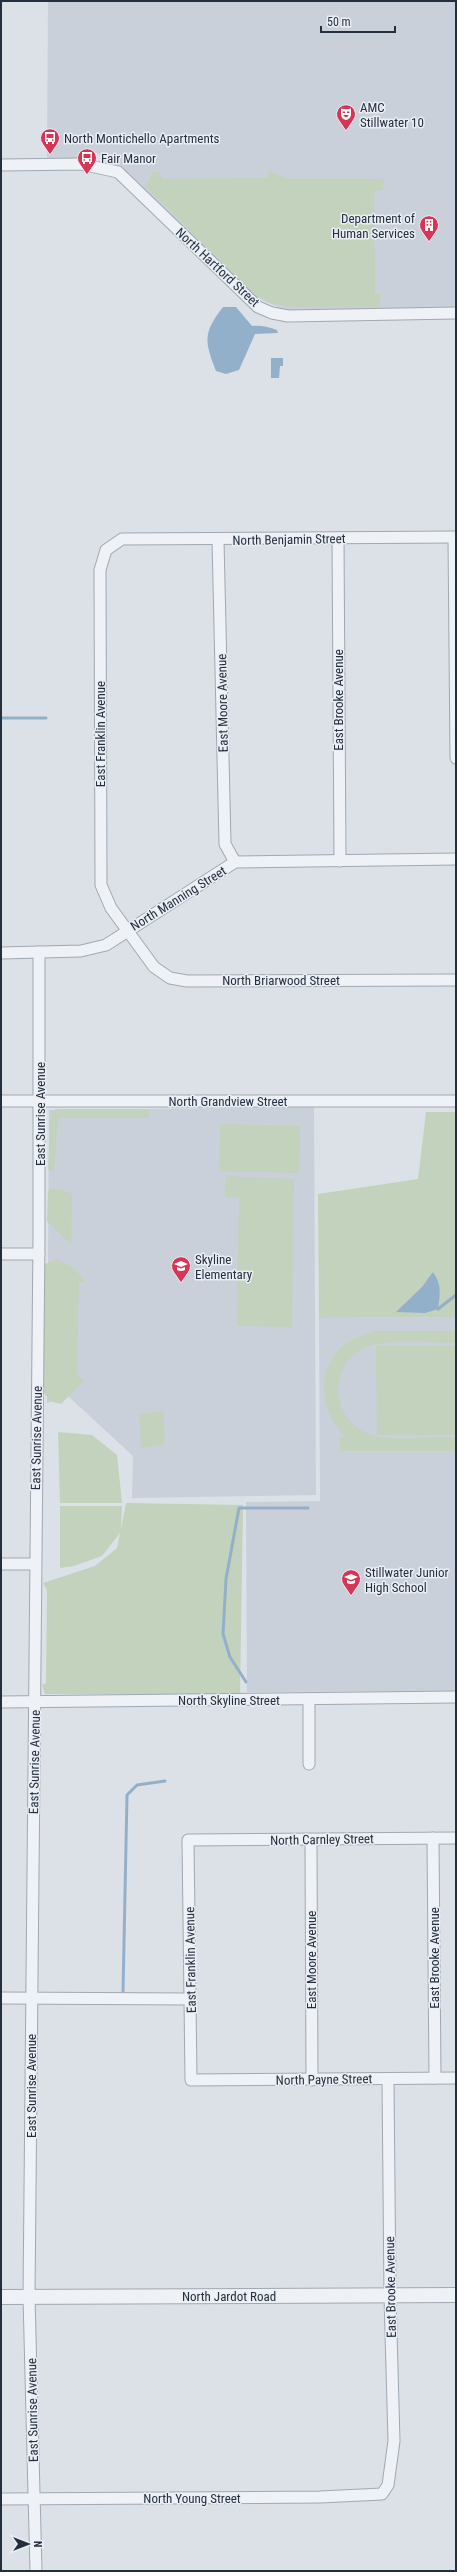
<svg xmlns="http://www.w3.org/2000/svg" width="457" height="2572" font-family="'Roboto Condensed',sans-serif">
<rect width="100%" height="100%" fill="#dbe1e7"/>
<g fill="#c9d0d9">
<path d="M48 1H456V309L284 310 256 297 118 167 104 161 99 154 90 149 89 157 80 160 47 158Z"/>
<path d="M314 1107 316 1495 132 1498 133 1456 69 1397 47 1403 49 1110Z"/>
<path d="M456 1317V1691L247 1692 246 1502 320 1501 319 1318Z"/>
</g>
<g fill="#c2d2bc">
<path d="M153 171 160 172 162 179 268 178 269 171 289 179H385L382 190 374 191 375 294H381L379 307H292L266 302 249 289 146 187Z"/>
<path d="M57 1109H146L150 1113 149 1118H58L54 1170 52 1172 48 1169 51 1111Z"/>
<path d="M426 1112H456V1317L319 1318 318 1194 418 1179Z"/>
<path d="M220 1124 300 1126 299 1173 219 1171Z"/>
<path d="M226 1176 294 1179 292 1327 237 1326 239 1198 225 1197Z"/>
<path d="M49 1189H60L72 1194 71 1244 47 1221 48 1192Z"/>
<path d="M57 1259 71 1266 86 1282H79L77 1375 84 1381 61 1404 53 1402 43 1393 45 1264Z"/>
<path d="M377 1331H456V1343C432 1343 383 1337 362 1349 325 1370 333 1424 374 1436 394 1441 434 1437 456 1437V1451H340V1437H346C321 1414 315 1370 343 1346 353 1337 365 1335 377 1331Z"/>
<path d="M376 1346H456V1435H377Z"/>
<path d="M163 1411 165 1444 141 1448 139 1414Z"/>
<path d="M58 1432 92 1435 117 1455 122 1503H60Z"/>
<path d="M126 1503 243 1505 240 1694H45L42 1685 46 1683 47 1590 43 1583 95 1566 117 1548 120 1533 102 1556 74 1566 60 1568V1506H122L121 1530Z"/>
</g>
<g fill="#93b0ca">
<path d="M223 307H236L252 326C261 325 269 327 277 330L278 333 255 334 239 370 226 374 216 371C205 342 202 334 223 307Z"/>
<path d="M271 358H283V366H280L279 378H271Z"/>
<path d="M433 1272C442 1284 440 1296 438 1309L425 1313 396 1312 422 1287Z"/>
</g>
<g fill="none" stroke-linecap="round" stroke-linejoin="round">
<g stroke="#93b0ca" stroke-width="3">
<path d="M1 718H46"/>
<path d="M438 1309 456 1295"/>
<path d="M246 1682 230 1657 223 1634 226 1579 239 1508H308"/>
<path d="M123 1992 127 1795 137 1785 165 1781"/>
</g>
<g stroke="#a0a8b1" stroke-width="13">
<g id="minor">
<path d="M1 165 81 164 118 172 258 307 272 313 288 316 456 313"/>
<path d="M456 537 122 539 106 550 100 570 101 885 111 908 154 967 170 978 187 981 456 980"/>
<path d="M338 538 340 861"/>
<path d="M454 538 456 758"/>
<path d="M218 540 225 844 235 862"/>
<path d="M1 953 81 951 106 945 235 862 456 859"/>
<path d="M1 1101H456"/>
<path d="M1 1254H39"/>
<path d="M1 1564H35"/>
<path d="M309 1699V1764"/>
<path d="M1 1702 456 1697"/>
<path d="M433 1838 435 2078"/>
<path d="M456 1838 188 1840 191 2080 456 2078"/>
<path d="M311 1840 312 2080"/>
<path d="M1 1998 190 1999"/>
<path d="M1 2499 320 2497 382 2494 388 2485 394 2441 390 2296 388 2079"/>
<path d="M36 2571 29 2297 39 1238V952"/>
</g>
</g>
<g stroke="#a0a8b1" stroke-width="16">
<path id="tertiary" d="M1 2297 456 2295"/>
</g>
<use href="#minor" stroke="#eef1f5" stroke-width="11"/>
<use href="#tertiary" stroke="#eef1f5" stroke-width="14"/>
</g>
<defs>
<g id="theatre-pin" transform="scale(1)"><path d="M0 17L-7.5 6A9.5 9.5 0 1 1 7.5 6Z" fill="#d73555" stroke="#ebeff5"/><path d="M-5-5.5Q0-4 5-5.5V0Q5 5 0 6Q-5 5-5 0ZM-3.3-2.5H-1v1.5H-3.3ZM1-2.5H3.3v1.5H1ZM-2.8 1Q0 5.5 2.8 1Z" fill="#fff"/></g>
<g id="bus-pin" transform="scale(1)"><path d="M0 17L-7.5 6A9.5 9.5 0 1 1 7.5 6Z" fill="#d73555" stroke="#ebeff5"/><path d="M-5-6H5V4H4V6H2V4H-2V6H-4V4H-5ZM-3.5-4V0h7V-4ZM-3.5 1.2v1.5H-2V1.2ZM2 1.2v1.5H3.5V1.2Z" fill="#fff"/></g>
<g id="building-pin" transform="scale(1)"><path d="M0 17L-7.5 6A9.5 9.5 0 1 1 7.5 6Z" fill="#d73555" stroke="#ebeff5"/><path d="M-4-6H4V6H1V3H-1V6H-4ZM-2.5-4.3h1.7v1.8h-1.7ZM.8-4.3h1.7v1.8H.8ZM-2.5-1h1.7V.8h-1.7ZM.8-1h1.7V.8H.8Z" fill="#fff"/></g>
<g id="school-pin" transform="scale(1)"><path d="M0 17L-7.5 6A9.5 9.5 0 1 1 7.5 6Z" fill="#d73555" stroke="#ebeff5"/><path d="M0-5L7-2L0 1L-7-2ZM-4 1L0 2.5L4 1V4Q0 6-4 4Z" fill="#fff"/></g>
</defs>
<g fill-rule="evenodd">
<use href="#theatre-pin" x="346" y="114"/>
<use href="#bus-pin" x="50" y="138"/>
<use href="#bus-pin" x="87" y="158"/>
<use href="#building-pin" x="429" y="225"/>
<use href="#school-pin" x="181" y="1266"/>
<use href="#school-pin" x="351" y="1579"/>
</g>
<g text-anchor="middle" stroke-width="3" stroke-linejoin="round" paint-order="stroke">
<g font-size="13" fill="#242f3e" stroke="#ebeff5" text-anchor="start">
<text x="360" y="112">AMC<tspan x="360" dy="15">Stillwater 10</tspan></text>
<text x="64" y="143">North Montichello Apartments</text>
<text x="101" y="163">Fair Manor</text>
<text x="415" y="223" text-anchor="end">Department of<tspan x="415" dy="15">Human Services</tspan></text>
<text x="195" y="1264">Skyline<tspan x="195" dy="15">Elementary</tspan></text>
<text x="365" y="1577">Stillwater Junior<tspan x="365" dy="15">High School</tspan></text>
</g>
<g font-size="13" fill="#242f3e" stroke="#ebeff5">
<text transform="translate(218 267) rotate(43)" y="5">North Hartford Street</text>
<text transform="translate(289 539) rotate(-1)" y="5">North Benjamin Street</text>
<text transform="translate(338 700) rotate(-90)" y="5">East Brooke Avenue</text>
<text transform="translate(222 703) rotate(-91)" y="5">East Moore Avenue</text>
<text transform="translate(100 734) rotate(-90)" y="5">East Franklin Avenue</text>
<text transform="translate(178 898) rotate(-32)" y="5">North Manning Street</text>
<text x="281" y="985">North Briarwood Street</text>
<text x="228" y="1106">North Grandview Street</text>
<text transform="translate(40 1114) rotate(-90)" y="5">East Sunrise Avenue</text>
<text transform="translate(36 1438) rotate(-89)" y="5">East Sunrise Avenue</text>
<text x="229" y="1705">North Skyline Street</text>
<text transform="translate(34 1762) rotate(-89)" y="5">East Sunrise Avenue</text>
<text transform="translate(322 1839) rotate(-1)" y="5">North Carnley Street</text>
<text transform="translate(434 1958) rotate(-90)" y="5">East Brooke Avenue</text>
<text transform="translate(190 1960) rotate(-91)" y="5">East Franklin Avenue</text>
<text transform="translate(311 1960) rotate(-90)" y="5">East Moore Avenue</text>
<text transform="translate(324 2079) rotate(-1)" y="5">North Payne Street</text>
<text transform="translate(31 2086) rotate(-90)" y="5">East Sunrise Avenue</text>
<text transform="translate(390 2287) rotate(-91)" y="5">East Brooke Avenue</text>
<text x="229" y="2301">North Jardot Road</text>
<text transform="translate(32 2410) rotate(-91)" y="5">East Sunrise Avenue</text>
<text x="192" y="2503">North Young Street</text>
</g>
</g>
<rect width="457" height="2572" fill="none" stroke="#242f3e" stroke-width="4"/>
<g transform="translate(28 2544) rotate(90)" stroke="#ebeff5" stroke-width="3" paint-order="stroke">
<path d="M0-3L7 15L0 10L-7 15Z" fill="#242f3e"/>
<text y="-6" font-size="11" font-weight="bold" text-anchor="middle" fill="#242f3e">N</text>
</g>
<path d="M321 26v6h74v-6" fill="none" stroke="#242f3e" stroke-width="2"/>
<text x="327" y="26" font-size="12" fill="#242f3e" stroke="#ebeff5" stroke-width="3" paint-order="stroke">50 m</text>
</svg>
